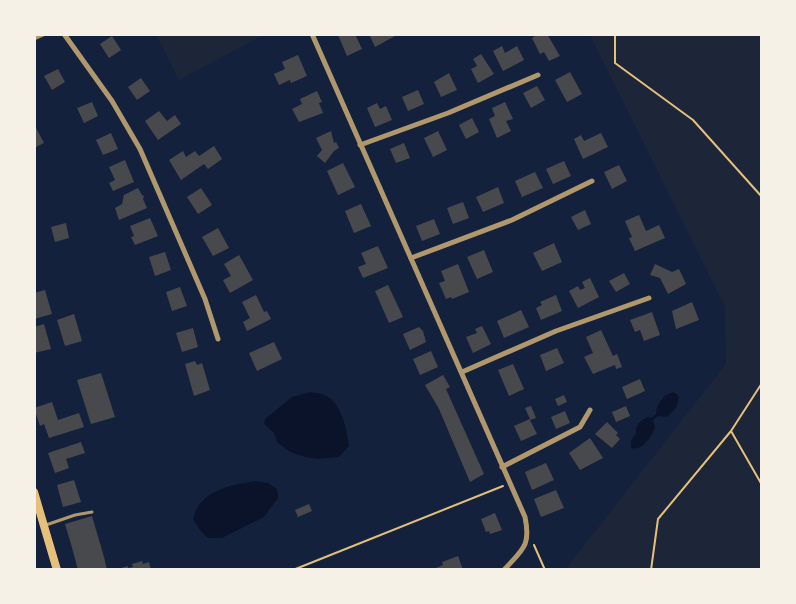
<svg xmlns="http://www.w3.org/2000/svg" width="796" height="604" font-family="Mulish,sans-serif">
<rect width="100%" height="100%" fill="#14213d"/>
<g fill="#1d2539">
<path d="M156 35H263L179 80Z"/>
<path d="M590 35H761V569L565 570 726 364 725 307Z"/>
</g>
<g fill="#0b132b">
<path d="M310 392C315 393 321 393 325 395 342 403 347 430 349 446L339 457 318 459 305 457 290 452 277 442 274 433 264 424 265 419 292 397Z"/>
<path d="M673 392 677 394 679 398 676 408 667 417 658 416 653 420 655 428C650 438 643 451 631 448V440L636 434C635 425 640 421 647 417L652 418 656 414C656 404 663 395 673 392Z"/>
<path d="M255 481 268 483 277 489 278 498 264 517 222 538H208L199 529 193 519C199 491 229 485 255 481Z"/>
</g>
<g fill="#48494c">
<path d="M340 34H355L362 49 347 56 338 35Z"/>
<path d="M369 34H394L395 36 375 47Z"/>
<path d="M538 34H547L560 56 549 61 544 52 540 54 532 38Z"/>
<path d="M112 36 121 50 109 58 100 44Z"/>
<path d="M502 46 505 53 517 46 524 60 503 71 493 51Z"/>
<path d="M481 54 494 74 478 83 471 69 477 66 473 59Z"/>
<path d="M298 55 307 76 291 83 290 80 279 85 274 74 285 69 282 62Z"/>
<path d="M58 69 65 82 52 90 44 76Z"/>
<path d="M570 72 582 94 567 102 555 80Z"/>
<path d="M449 73 457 90 441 97 434 82Z"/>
<path d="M141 78 150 91 137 100 128 87Z"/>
<path d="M537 86 545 100 531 108 523 93Z"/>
<path d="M418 90 424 104 408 111 402 97Z"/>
<path d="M317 91 322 102 319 103 323 113 299 122 292 109 302 104 300 99Z"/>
<path d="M92 102 98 116 84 123 77 108Z"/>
<path d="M505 102 513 119 506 121 511 131 497 138 489 119 495 116 492 108Z"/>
<path d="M377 103 380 109 386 106 392 120 375 127 367 108Z"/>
<path d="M159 111 167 121 175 115 181 124 158 140 145 121Z"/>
<path d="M472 118 479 132 466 139 459 125Z"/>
<path d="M34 124 44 143 34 148Z"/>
<path d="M331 131 334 143 336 142 339 148 334 151 325 163 317 156 322 150 316 138Z"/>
<path d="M438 131 447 150 433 157 424 138Z"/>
<path d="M111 133 118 149 103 155 96 140Z"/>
<path d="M601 133 608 147 583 159 574 139 581 135 584 141Z"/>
<path d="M404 143 410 158 396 163 390 149Z"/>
<path d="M214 146 222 159 208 169 204 164 181 180 169 160 183 151 186 157 195 151 199 156Z"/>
<path d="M125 160 134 182 113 191 109 183 115 180 109 167Z"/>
<path d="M564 161 571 176 553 184 546 169Z"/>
<path d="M343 163 355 187 338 195 327 171Z"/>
<path d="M619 165 627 181 612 189 604 172Z"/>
<path d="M535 172 543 188 522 197 515 181Z"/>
<path d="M498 187 504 203 483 212 476 197Z"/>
<path d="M138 188 142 195 144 196 143 199 147 208 119 220 115 208 122 204 124 195Z"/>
<path d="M201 188 212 205 198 214 187 197Z"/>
<path d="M463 202 469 218 453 224 447 208Z"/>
<path d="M361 204 371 226 354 233 345 211Z"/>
<path d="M585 210 591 224 578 230 571 217Z"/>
<path d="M639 215 646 231 659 225 665 238 635 251 629 238 632 237 625 221Z"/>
<path d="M150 218 158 236 135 245 131 237 134 236 130 226Z"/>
<path d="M434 219 440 234 422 241 416 226Z"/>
<path d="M66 223 69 238 55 242 51 227Z"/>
<path d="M218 228 229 248 213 256 202 237Z"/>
<path d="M554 243 562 262 542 271 533 253Z"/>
<path d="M378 246 388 268 363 278 358 267 366 264 361 253Z"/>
<path d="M484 250 493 272 477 279 467 257Z"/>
<path d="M165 252 171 270 155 276 149 257Z"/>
<path d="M239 255 253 280 230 293 223 280 231 276 224 264Z"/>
<path d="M458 264 469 292 452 299 451 297 446 299 439 283 445 281 441 271Z"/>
<path d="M655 264 672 272 679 269 686 284 668 294 660 278 650 275Z"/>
<path d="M624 273 630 284 616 292 609 281Z"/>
<path d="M590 278 599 297 578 308 569 291 578 286 580 290 585 288 582 282Z"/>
<path d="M388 285 403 317 389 323 375 291Z"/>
<path d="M180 287 187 306 172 311 166 292Z"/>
<path d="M45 290 52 314 34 319V293Z"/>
<path d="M256 295 264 312 267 311 271 319 247 331 243 322 250 318 242 302Z"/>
<path d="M556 295 562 311 541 320 536 308 542 305 540 302Z"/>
<path d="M692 302 699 320 676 329 672 311Z"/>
<path d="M521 310 529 327 504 338 497 321Z"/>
<path d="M652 312 660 335 644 341 640 330 635 332 630 320Z"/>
<path d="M74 314 82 341 65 346 57 320Z"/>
<path d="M44 324 51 349 34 353V327Z"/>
<path d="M482 326 491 344 473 353 466 337 477 333 475 329Z"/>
<path d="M419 327 423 331 426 342 410 350 403 334Z"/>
<path d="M193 328 198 347 182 352 176 333Z"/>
<path d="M601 330 613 356 617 354 622 367 616 369 615 365 593 374 584 357 593 353 586 337Z"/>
<path d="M274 342 282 359 257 371 249 353Z"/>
<path d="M557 348 564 363 546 371 540 355Z"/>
<path d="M431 351 438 367 420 375 413 359Z"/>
<path d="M195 361 197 365 202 363 210 390 194 396 185 364Z"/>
<path d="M513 364 524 389 509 396 498 370Z"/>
<path d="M101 373 115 417 91 424 77 380Z"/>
<path d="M443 375 450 387 446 389 484 474 470 482 439 409 425 385Z"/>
<path d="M640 379 645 391 627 399 622 387Z"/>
<path d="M564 395 567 402 558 406 555 399Z"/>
<path d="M52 402 58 420 79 413 84 427 49 438 44 424 40 426 34 408Z"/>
<path d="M531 406 536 418 530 420 537 434 521 441 514 426 530 419 525 408Z"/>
<path d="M626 406 630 416 616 422 612 412Z"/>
<path d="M565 411 570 423 556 429 551 417Z"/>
<path d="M607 422 618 433 616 435 620 439 612 448 595 434Z"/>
<path d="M590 438 603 458 580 470 569 453Z"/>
<path d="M81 442 85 453 66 459 69 468 55 473 48 453Z"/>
<path d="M546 463 554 480 532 490 525 472Z"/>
<path d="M74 480 81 502 63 507 57 485Z"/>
<path d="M556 490 564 508 541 517 534 499Z"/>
<path d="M309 504 312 511 298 517 295 510Z"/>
<path d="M495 513 502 530 490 534 489 531 486 532 481 519Z"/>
<path d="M92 516 104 557 107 570H78L71 544 65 524Z"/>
<path d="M458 556 463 570H437L436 568 443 565 442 562Z"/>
<path d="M142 561 143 564 149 562 151 570H122L121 568 128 566V568L133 567 132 564Z"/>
</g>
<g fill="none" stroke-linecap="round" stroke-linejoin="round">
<g stroke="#e5c07b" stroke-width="2">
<path d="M615 34V63L693 120 762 197"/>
<path d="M731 431 762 485"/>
<path d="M534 545 545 570"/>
<path d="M293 570 503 486"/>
<path d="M651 570 658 519 731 431 762 383"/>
</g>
<path stroke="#b1986c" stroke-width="3" d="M46 525 75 515 92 512"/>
<g stroke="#b1986c" stroke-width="5">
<path d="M64 34 112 101 140 149 205 299 218 339"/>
<path d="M312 34 525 517C531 546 523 549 504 570"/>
<path d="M34 38 43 34"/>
<path d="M360 145 448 113 538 75"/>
<path d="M411 258 512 220 592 181"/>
<path d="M462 372 556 331 649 298"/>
<path d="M502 467 580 427 590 410"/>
</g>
<path stroke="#e5c07b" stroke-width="8" d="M34 492 57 570"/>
</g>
<rect width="796" height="604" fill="none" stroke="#f6f1e7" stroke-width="72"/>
</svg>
